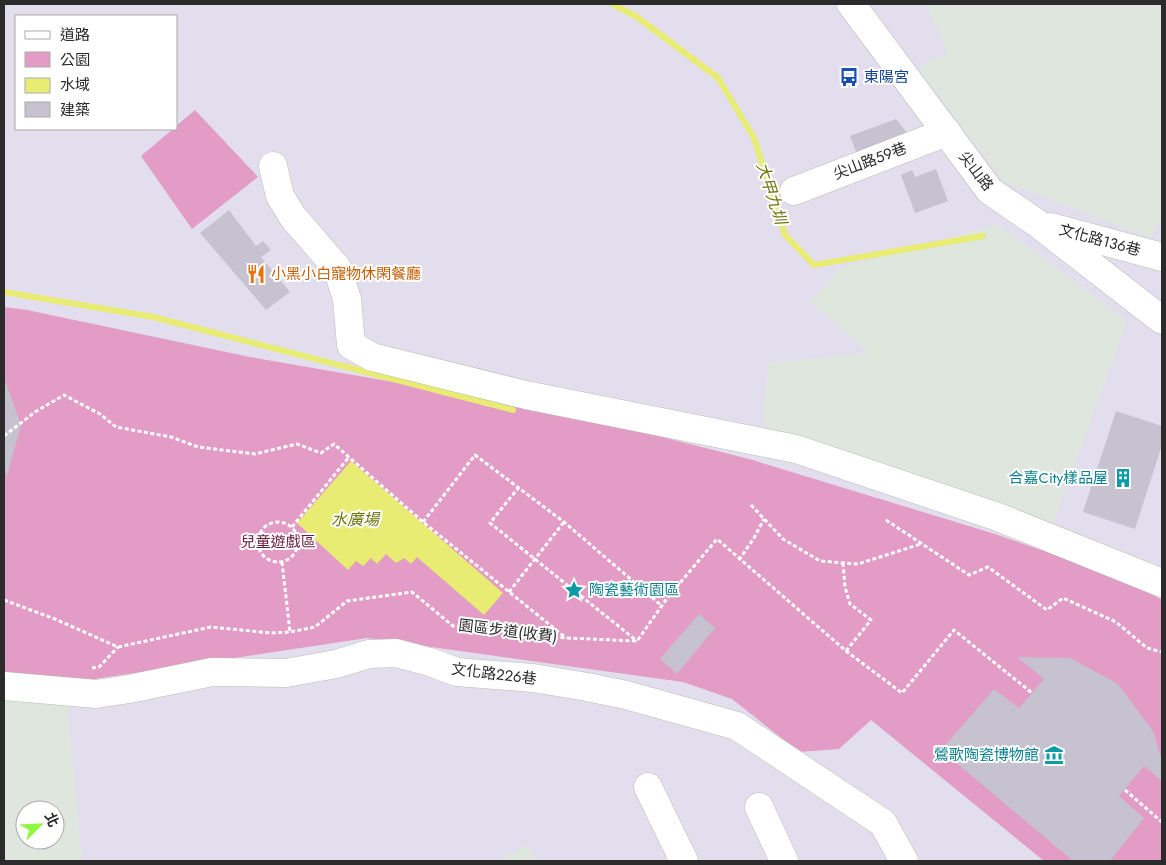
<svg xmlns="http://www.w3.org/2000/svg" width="1166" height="865" font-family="Jost,'Noto Sans TC',sans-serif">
<rect width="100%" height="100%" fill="#e3deed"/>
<g fill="#dee6de" fill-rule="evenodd">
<path d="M926 4H1162V221L1160 220 1151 238 1004 182 918 68 948 53Z"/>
<path d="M998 224 1127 321 1052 526 763 426 768 363 869 353 810 302 840 268Z"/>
<path d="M4 699 67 702 82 861H4ZM25 810H55V840H25Z"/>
<path d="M528 844 536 861H499Z"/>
</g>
<g fill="#e29cc5">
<path d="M195 110 258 177 192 229 141 156 173 129H176V126Z"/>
<path d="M4 307 27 310 250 357 555 410 749 459 995 534 1126 580 1162 600V861H1044L871 720 839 749 799 752 732 699 683 682 367 638 81 681 4 675Z"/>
</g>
<path fill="#e9ec73" d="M351 461 503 593 484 615 417 557 411 564 404 558 396 563 386 554 377 564 371 558 363 566 356 561 348 570 297 523Z"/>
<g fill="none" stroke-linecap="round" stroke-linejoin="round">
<g stroke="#e9ec73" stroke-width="6">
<path d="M612 4 637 17 718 78 754 138 785 235 814 265 983 236"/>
<path d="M4 292 153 317 513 410"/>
</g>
</g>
<g fill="#c7c2cf">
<path d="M896 119 910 137 858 157 850 136Z"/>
<path d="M936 169 948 201 915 213 901 175 912 170 915 177Z"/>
<path d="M229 210 256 246 263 241 271 250 261 257 290 292 266 310 200 233Z"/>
<path d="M4 377 21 425 7 476 4 467Z"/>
<path d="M1116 411 1162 426V445L1135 529 1083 512Z"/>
<path d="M699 614 715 628 677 674 660 659Z"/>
<path d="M1017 657 1070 658 1118 684 1153 731 1162 760V781L1144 766 1119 796 1144 818 1110 861H1073L941 750 994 689 1019 708 1044 679Z"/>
</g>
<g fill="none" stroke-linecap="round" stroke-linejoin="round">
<g stroke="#b7bfb1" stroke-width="29">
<g id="minor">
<path d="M851 4 990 191 1037 223 1162 320"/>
<path d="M273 166 280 196 293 217 337 268 347 299 351 345 372 357 526 395 796 449 998 517 1162 583"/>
<path d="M794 191 947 132"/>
<path d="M1051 227 1162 257"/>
<path d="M4 686 96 694 129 689 212 672 286 673 336 664 369 654 396 653 430 662 457 672 533 678 587 687 626 695 737 726 883 823 904 861"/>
<path d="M648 787 684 861"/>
<path d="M759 807 784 861"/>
</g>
</g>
<g stroke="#fff" stroke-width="3" stroke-dasharray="4 2.5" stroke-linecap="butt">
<path d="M4 436 35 412 64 395 100 414 116 427 171 437 198 447 255 454 297 444 321 453 334 444 423 522 566 638"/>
<path d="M519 487 490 523 637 641"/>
<path d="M751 505 783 539 820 561 858 564 921 544"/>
<path d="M886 520 969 575 988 567 1047 610 1063 598 1116 622 1147 648 1162 652"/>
<circle cx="278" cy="542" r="20"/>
<path d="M423 522 475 455 564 522 662 606"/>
<path d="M292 527 349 457"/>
<path d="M739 560 754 538 764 519"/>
<path d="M282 562 290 632"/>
<path d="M843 563 845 587 850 604 871 620 846 651"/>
<path d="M509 592 564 522"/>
<path d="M4 600 55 619 118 647 211 627 271 633 290 632 315 627 347 601 412 592 453 626 566 638 637 641 668 597 717 539 846 651 902 693 954 630 1032 693"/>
<path d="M92 668 99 667 118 647"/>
<path d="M1125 790 1162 822"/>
</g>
<use href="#minor" stroke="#fff" stroke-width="28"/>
</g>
<defs>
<g id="bus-bare" transform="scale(1.5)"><path d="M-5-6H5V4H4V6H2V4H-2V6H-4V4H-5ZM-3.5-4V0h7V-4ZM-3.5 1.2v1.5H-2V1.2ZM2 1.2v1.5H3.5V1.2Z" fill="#1a4fb4" stroke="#fff" stroke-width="2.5" paint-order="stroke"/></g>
<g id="restaurant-bare" transform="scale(1.5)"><path d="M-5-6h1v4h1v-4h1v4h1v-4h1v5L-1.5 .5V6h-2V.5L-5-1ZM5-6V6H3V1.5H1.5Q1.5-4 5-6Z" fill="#e8710a" stroke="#fff" stroke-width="2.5" paint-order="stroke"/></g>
<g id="building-bare" transform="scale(1.5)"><path d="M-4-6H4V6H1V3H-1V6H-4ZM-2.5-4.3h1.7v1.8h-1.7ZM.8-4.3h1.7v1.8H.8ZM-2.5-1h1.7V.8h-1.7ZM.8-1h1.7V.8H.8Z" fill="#0f9aa8" stroke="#fff" stroke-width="2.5" paint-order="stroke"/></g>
<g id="sight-bare" transform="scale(1.5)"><path d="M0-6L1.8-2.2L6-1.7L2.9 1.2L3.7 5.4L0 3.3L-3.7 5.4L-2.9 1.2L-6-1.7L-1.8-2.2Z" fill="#0f9aa8" stroke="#fff" stroke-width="2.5" paint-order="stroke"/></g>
<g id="museum-bare" transform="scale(1.5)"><path d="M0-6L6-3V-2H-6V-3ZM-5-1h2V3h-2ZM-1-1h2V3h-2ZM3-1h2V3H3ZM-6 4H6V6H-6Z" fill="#0f9aa8" stroke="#fff" stroke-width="2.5" paint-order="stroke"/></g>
</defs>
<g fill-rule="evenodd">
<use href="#bus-bare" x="849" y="77"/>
<use href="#restaurant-bare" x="256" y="274"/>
<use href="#building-bare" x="1123" y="478"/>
<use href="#sight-bare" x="574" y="590"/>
<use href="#museum-bare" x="1054" y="755"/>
</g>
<g text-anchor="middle" stroke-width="4" stroke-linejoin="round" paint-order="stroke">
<g font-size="15" fill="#164399" stroke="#fff" text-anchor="start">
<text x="864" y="82">東陽宮</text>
</g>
<g font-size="15" fill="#2b2b2b" stroke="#fff">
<text transform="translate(870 161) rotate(-21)" y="5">尖山路59巷</text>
<text transform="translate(976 171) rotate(52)" y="5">尖山路</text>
<text transform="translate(1100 240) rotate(15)" y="5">文化路136巷</text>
<text transform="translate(508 631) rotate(7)" y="5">園區步道(收費)</text>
<text transform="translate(494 674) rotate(7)" y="5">文化路226巷</text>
</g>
<g font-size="15" fill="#c56008" stroke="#fff" text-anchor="start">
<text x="271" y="279">小黑小白寵物休閑餐廳</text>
</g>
<g font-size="15" fill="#0d838f" stroke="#fff" text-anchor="end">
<text x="1108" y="483">合嘉City樣品屋</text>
<text x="589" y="595" text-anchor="start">陶瓷藝術園區</text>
<text x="1039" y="760">鶯歌陶瓷博物館</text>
</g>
<g font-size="15" fill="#681c3e" stroke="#fff">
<text x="278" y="547">兒童遊戲區</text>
</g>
<g font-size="16" font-style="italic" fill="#6d7810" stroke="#fff">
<text transform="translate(772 193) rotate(72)" y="6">大甲九圳</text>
<text x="355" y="525">水廣場</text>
</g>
</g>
<rect width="1166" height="865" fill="none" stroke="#2b2b2b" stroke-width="10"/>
<rect x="15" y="15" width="162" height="115" fill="#ffffff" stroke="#aaaaaa"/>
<rect x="25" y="31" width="25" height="8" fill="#ffffff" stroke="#aaaaaa"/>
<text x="60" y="40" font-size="15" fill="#2b2b2b">道路</text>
<rect x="25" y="52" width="25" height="15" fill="#e29cc5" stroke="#aaaaaa"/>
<text x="60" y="65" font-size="15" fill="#2b2b2b">公園</text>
<rect x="25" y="78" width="25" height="15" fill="#e9ec73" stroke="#aaaaaa"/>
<text x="60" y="90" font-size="15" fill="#2b2b2b">水域</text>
<rect x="25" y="102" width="25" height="15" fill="#c7c2cf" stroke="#aaaaaa"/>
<text x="60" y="115" font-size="15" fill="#2b2b2b">建築</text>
<g transform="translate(40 825) rotate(66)"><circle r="24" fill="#ffffff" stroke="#aaaaaa"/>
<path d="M0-4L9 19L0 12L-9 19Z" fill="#8ff641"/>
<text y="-8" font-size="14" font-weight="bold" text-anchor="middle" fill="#2b2b2b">北</text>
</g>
</svg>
